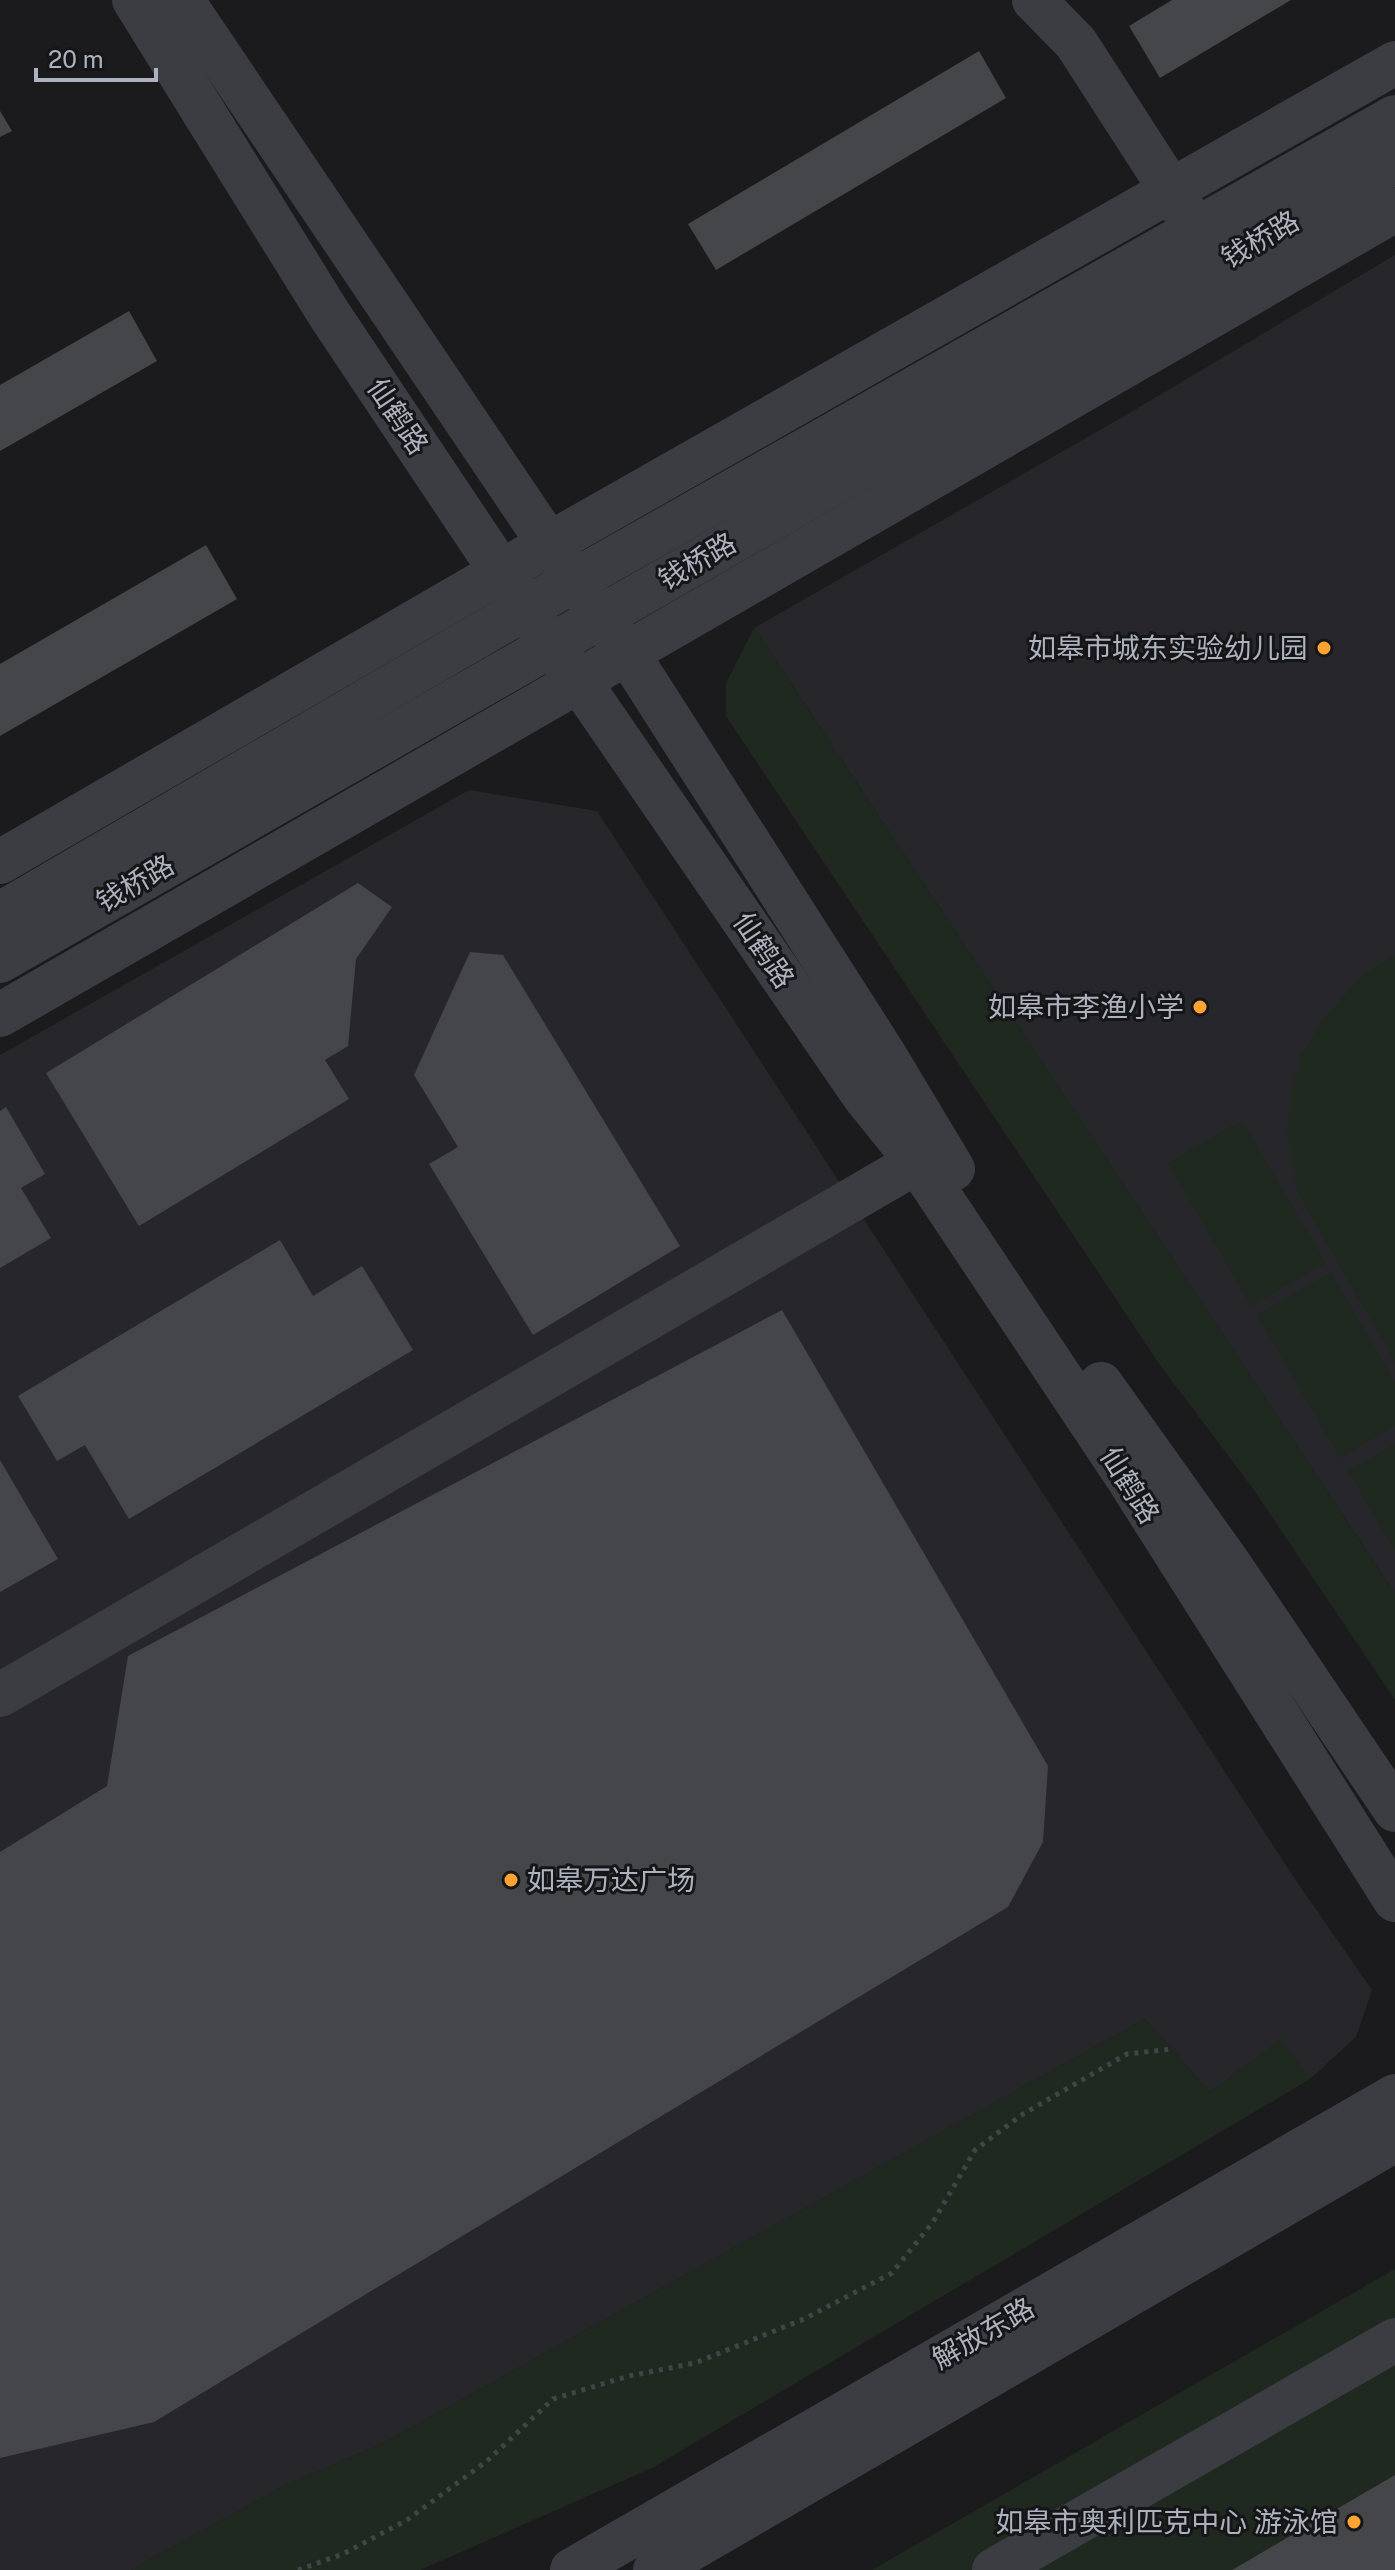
<svg xmlns="http://www.w3.org/2000/svg" width="1395" height="2570" font-family="'Public Sans','Noto Sans SC',sans-serif">
<rect width="100%" height="100%" fill="#1b1b1d"/>
<g fill="#27272b">
<path d="M1395 255V1594L754 628 1121 418Z"/>
<path d="M469 790 597 811 1297 1882 1372 1990 1356 2037 1310 2079 1281 2040 1210 2092 1145 2019 385 2442 280 2488 131 2570H0V1055Z"/>
</g>
<g fill="#202920">
<path d="M754 628 1395 1594V1700L1254 1490 1160 1365 726 716V683Z"/>
<path d="M1395 955V1362L1297 1192 1287 1137 1290 1096 1300 1058 1320 1023 1363 974Z"/>
<path d="M1242 1120 1326 1263 1251 1306 1168 1163Z"/>
<path d="M1331 1272 1395 1382V1426L1340 1458 1257 1315Z"/>
<path d="M1395 1444V1552L1348 1471Z"/>
<path d="M1145 2019 1210 2092 1281 2039 1310 2079 652 2468 420 2570H131L280 2488 385 2442Z"/>
<path d="M1395 2269V2570H872Z"/>
</g>
<g fill="#45464a">
<path d="M1172 0H1291L1160 78 1129 26Z"/>
<path d="M979 51 1006 98 716 270 688 224Z"/>
<path d="M0 111 12 131 0 137Z"/>
<path d="M129 311 157 361 0 451V385Z"/>
<path d="M206 545 237 599 0 736V664Z"/>
<path d="M358 883 392 907 356 959 348 1046 325 1060 349 1099 139 1226 46 1073Z"/>
<path d="M470 952 503 955 680 1246 533 1335 429 1164 458 1147 414 1075Z"/>
<path d="M6 1107 45 1174 21 1188 51 1238 0 1268V1111Z"/>
<path d="M280 1240 313 1296 362 1266 413 1350 129 1519 85 1445 57 1461 18 1396Z"/>
<path d="M782 1310 1048 1766 1043 1842 1008 1907 154 2422 0 2458V1852L107 1786 128 1656Z"/>
<path d="M0 1460 58 1559 0 1592Z"/>
<path d="M1395 2475V2570H1232Z"/>
</g>
<g fill="none" stroke-linecap="round" stroke-linejoin="round">
<path stroke="#41454a" stroke-width="5" stroke-dasharray="4 6" stroke-linecap="butt" d="M298 2570 343 2554 407 2520 487 2461 553 2399 629 2376 695 2363 804 2319 892 2273 933 2222 975 2150 1023 2114 1127 2054 1172 2049"/>
<g stroke="#3b3d43" stroke-width="44">
<path d="M134 0 329 314 550 645 579 681 864 1096 917 1162 1127 1477 1395 1900"/>
<path d="M182 0 549 544 628 654 884 1054 953 1169"/>
<path d="M1034 0 1076 43 1187 215"/>
<path d="M0 862 549 544 1395 63"/>
<path d="M0 914 526 608 1395 117"/>
<path d="M0 961 1395 162"/>
<path d="M0 1015 1395 210"/>
<path d="M1101 1384 1232 1568 1395 1810"/>
<path d="M0 1695 917 1162"/>
<path d="M572 2570 1395 2096"/>
<path d="M655 2570 1395 2140"/>
<path d="M994 2570 1395 2340"/>
</g>
</g>
<g fill="#ffa431" stroke="#161618" stroke-width="3">
<circle cx="1324" cy="648" r="8"/>
<circle cx="1200" cy="1007" r="8"/>
<circle cx="511" cy="1880" r="8"/>
<circle cx="1354" cy="2522" r="8"/>
</g>
<g text-anchor="middle" stroke-width="6" stroke-linejoin="round" paint-order="stroke">
<g font-size="28" fill="#acb3be" stroke="#161618">
<text transform="translate(1260 239) rotate(-30)" y="10">钱桥路</text>
<text transform="translate(398 416) rotate(56)" y="10">仙鹤路</text>
<text transform="translate(697 561) rotate(-30)" y="10">钱桥路</text>
<text transform="translate(135 883) rotate(-30)" y="10">钱桥路</text>
<text transform="translate(764 950) rotate(56)" y="10">仙鹤路</text>
<text transform="translate(1130 1485) rotate(58)" y="10">仙鹤路</text>
<text transform="translate(983 2333) rotate(-30)" y="10">解放东路</text>
</g>
<g font-size="28" fill="#acb3be" stroke="#161618" text-anchor="end">
<text x="1308" y="658">如皋市城东实验幼儿园</text>
<text x="1184" y="1017">如皋市李渔小学</text>
<text x="527" y="1890" text-anchor="start">如皋万达广场</text>
<text x="1338" y="2532">如皋市奥利匹克中心 游泳馆</text>
</g>
</g>
<path d="M36 68v12h120v-12" fill="none" stroke="#acb3be" stroke-width="4"/>
<text x="48" y="68" font-size="24" fill="#acb3be" stroke="#161618" stroke-width="6" paint-order="stroke">20 m</text>
</svg>
